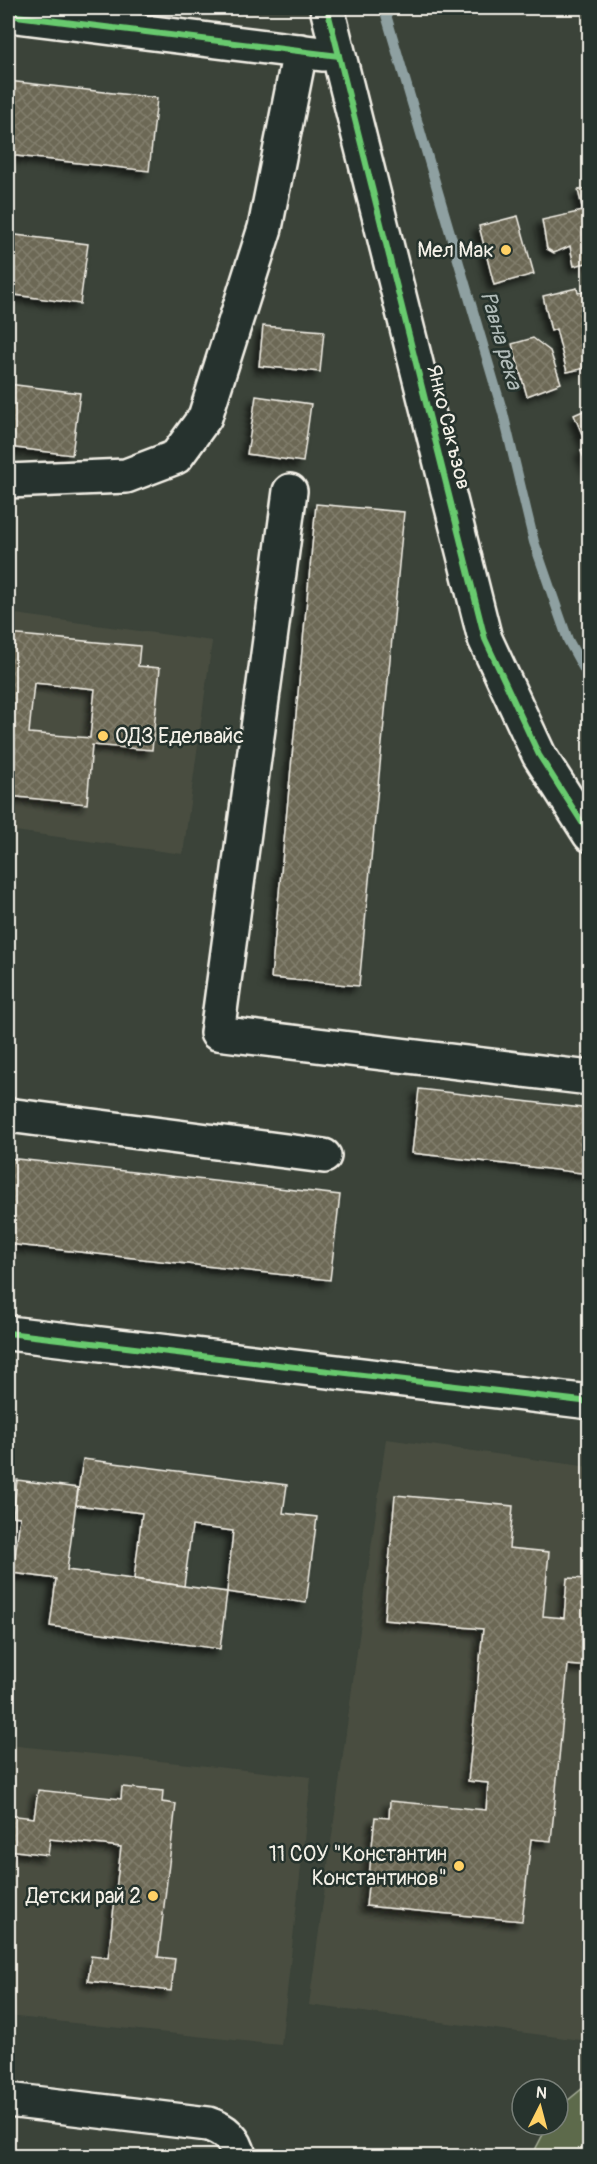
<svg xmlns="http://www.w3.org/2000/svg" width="597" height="2164" font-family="Pangolin,sans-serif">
<defs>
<pattern id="building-cross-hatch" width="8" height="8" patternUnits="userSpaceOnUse" patternTransform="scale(1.5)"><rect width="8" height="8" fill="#6c6855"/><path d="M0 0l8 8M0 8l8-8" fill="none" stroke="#827e6d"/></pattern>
<filter id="shadow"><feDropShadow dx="-5.5" dy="5.5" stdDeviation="3" flood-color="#0009"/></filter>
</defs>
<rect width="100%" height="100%" fill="#3b4339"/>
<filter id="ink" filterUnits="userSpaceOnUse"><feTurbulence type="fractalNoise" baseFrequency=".0167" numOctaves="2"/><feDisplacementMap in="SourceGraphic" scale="12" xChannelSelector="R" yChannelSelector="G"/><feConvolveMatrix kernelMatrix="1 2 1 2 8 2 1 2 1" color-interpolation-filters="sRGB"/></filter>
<g filter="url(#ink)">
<g fill="#4a4e41">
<path d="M8 613 212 641 183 854 8 830Z"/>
<path d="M386 1439 589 1467V2041L309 2005Z"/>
<path d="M8 1745 311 1777 281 2045 8 2016Z"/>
</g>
<path fill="#5d6b4c" stroke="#a8ae9a" stroke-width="1.5" d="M589 2083V2156H534L536 2148 548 2125H558V2111L567 2101Z"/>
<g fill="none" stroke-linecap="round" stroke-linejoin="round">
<path stroke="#8ea0a1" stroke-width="10" d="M384 8 503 413 534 542 568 640 590 680"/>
</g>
<g fill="url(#building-cross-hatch)" stroke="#f4f1e8" stroke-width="1.5" fill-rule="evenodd" filter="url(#shadow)">
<path d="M8 81 157 98 149 171 8 155Z"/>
<path d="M590 188V262L574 266 570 246 554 253 547 249 542 220 583 211 578 190Z"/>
<path d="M518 216 534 274 494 285 479 226Z"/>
<path d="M8 234 88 244 80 304 8 294Z"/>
<path d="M577 288 578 293 590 291V367L567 372 556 329 551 331 543 296Z"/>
<path d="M263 326 324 331 320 372 259 366Z"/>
<path d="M533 338 550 351 561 383 527 396 512 344Z"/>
<path d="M8 384 80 393 72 455 8 447Z"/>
<path d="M256 396 311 404 303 462 247 454Z"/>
<path d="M590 408V471L581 451 588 448 574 415Z"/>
<path d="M316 504 404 512 359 986 271 978Z"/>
<path d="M8 634 140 646 138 666 160 668 152 750 92 745 87 804 8 796ZM34 683 95 689 90 738 29 733Z"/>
<path d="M419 1089 590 1109V1174L412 1153Z"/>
<path d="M8 1158 340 1195 330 1280 8 1244Z"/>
<path d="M83 1459 287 1485 283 1513 317 1517 306 1603 227 1592 233 1531 192 1526 184 1586 134 1579 142 1513 76 1505Z"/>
<path d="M17 1480 78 1488 67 1570 227 1592 220 1649 50 1626 56 1579 13 1573 20 1517 13 1516Z"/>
<path d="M395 1495 513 1506 509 1548 549 1552 543 1616 564 1618 567 1578 590 1579V1667L568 1665 551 1841 531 1839 522 1921 366 1906 375 1817 389 1818 390 1801 486 1810 488 1783 468 1781 483 1629 384 1620Z"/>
<path d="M122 1787 163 1791 162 1802 176 1804 158 1957 175 1959 171 1991 88 1981 91 1956 108 1958 121 1847 50 1839 48 1855 8 1850V1815L34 1818 38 1790 121 1799Z"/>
</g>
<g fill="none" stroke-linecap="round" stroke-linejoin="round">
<g stroke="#f4f1e8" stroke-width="38">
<g id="minor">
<path d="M327 8 485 639 539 755 590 835"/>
<path d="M8 15 322 54"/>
<path d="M8 481 126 476 176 457 205 417 265 228 300 51"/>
<path d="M290 491 217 1033 590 1078"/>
<path d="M8 1115 324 1156"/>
<path d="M8 1333 590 1402"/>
<path d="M8 2100 208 2124C224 2129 236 2139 239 2156"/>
</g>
</g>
<use href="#minor" stroke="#26332d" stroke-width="33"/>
<g stroke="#26332d" stroke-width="10">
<g id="cycleway">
<path d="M327 8 485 639 539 755 590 835"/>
<path d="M8 15 339 56"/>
<path d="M8 1333 590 1402"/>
</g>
</g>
<use href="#cycleway" stroke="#67ca6e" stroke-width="6"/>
</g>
</g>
<g fill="#ffd166" stroke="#26332d" stroke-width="2">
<circle cx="506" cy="250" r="6"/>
<circle cx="103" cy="736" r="6"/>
<circle cx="459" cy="1866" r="6"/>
<circle cx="153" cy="1896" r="6"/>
</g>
<g text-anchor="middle" stroke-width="5" stroke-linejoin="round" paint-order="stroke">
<g font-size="21" fill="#f4f1e8" stroke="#26332d" text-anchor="end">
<text x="494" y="257">Мел Мак</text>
<text x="115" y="743" text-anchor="start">ОДЗ Еделвайс</text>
<text x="447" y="1861">11 СОУ "Константин<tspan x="447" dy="24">Константинов"</tspan></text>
<text x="141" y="1903">Детски рай 2</text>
</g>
<g font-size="21" fill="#f4f1e8" stroke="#26332d">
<text transform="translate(449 427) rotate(76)" y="7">Янко Сакъзов</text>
</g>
<g font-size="22" font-style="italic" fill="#b0bbb8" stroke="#26332d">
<text transform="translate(502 340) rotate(74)" y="8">Равна река</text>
</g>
</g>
<rect width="597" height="2164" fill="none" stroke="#26332d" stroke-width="30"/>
<rect x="15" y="15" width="567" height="2134" fill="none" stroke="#f4f1e8" stroke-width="2" filter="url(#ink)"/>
<g transform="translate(540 2107) rotate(6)"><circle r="28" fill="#26332d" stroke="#787f78" stroke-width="1.5"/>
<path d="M0-4.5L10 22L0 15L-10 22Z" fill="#ffd166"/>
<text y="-9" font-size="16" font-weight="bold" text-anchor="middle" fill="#f4f1e8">N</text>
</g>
</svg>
